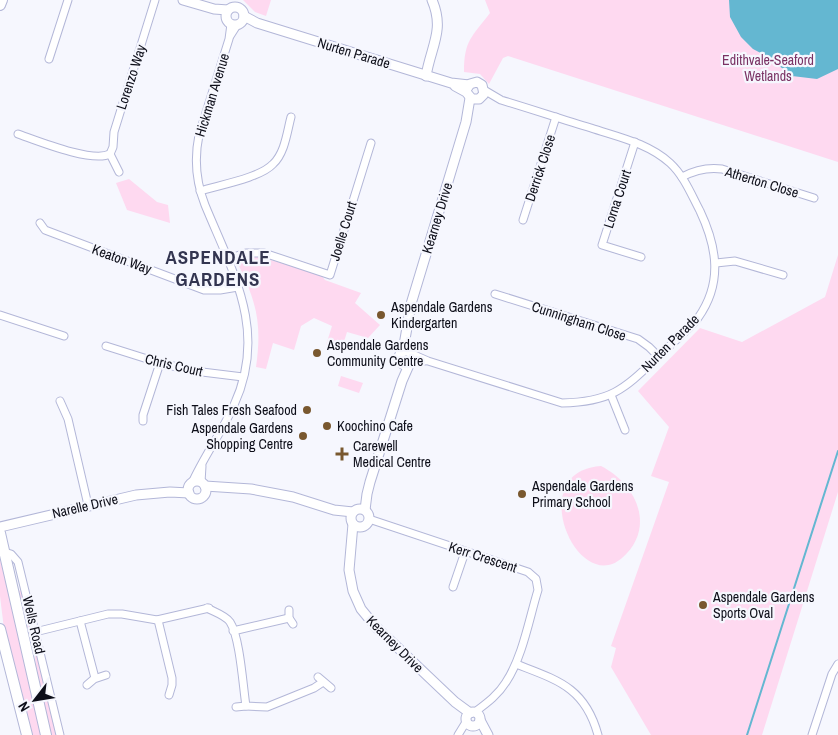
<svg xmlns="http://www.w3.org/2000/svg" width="838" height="735" font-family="'Archivo Narrow',sans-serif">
<rect width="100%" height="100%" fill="#f6f7fe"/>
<g fill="#fed9f0">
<path d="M243 0H271L266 16 255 12Z"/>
<path d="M485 0H838V162L508 56 503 58 489 84 480 74 464 72C464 40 472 37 490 13Z"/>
<path d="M129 179 157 202 168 205 170 223 127 210 116 183Z"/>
<path d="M838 255V492L762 735H651L611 667 616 648 611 646 669 482 651 476 669 427 638 391 700 328 742 342 825 297Z"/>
<path d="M248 257H260L316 273 321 275 325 280 361 293 355 303 380 325 368 338 347 332 342 348 326 345 332 326 314 318 301 326 294 350 273 343 266 369 256 367C262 324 257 303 238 264L240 260Z"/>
<path d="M341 376 363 383 359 393 338 386Z"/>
<path d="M601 466C636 484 657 527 622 558 577 597 523 471 601 466Z"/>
<path d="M0 559 43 735H30L4 629 0 596Z"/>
<path d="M22 590 57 735H50L37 679 35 656 19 591Z"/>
</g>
<path fill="#64b7d1" d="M729 0H838V69L817 79 792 76 768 57 753 49 741 37 730 17Z"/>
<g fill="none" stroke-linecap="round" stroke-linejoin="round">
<path stroke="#64b7d1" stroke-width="2" d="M747 735 838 451"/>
<g stroke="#b3b7d8" stroke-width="9">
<g id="minor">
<path d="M230 36 237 25"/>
<path d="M49 59 68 0"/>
<path d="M18 134C38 141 92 163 110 154"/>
<path d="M635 142 602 245 641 257"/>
<path d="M119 172 110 154 113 147 114 132 155 0"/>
<path d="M682 177C695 170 707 167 722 169L814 198"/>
<path d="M200 191C219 185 260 178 273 164 285 153 287 132 291 117"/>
<path d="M523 220 556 117"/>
<path d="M40 223 45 230 204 290H220L238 287"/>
<path d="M227 259 246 253H264L330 275 371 143"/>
<path d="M716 263 735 261 783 275"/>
<path d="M495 294 638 339 649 347 658 356"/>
<path d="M0 315 64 336"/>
<path d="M106 346 160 363 194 371 243 377"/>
<path d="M412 354 428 361 562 403C613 402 625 388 660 355 672 343 688 331 698 318 723 283 717 247 700 211 691 194 684 176 670 163 648 143 618 137 591 128 561 119 531 109 501 100L484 90"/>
<path d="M413 361H425"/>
<path d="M611 395 625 430"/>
<path d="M60 401 68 419 88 505"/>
<path d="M143 421V415L160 363"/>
<path d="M201 482 202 466"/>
<path d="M192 483C204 456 222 432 234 405 268 331 233 273 205 205 196 182 194 159 199 135L229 39 231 24"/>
<path d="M369 519 528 572 536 579 538 590C529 619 523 656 506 682 498 695 487 703 475 712"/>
<path d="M4 552 11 554 18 562 60 735"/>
<path d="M453 587 465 552"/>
<path d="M207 608C214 612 225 615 230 622 240 637 243 687 246 706L267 707 314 688 323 682"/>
<path d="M289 610V618L293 624"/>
<path d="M158 620 172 678V685L169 695"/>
<path d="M80 621 95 678"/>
<path d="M233 631 289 618"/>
<path d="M35 632 108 614H122L157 620 209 608"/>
<path d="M516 664C557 680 585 687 598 735"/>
<path d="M318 677 331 688"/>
<path d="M87 685 94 679 106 675"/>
<path d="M236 707 246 706"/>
<path d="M458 735 466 722"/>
<path d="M812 735 832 674 838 664"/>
</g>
</g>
<g stroke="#b3b7d8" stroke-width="11">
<g id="tertiary">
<path d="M183 0 214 9 228 10"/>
<circle cx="235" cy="16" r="9"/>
<path d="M244 16 257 23 451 83 469 85"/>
<path d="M426 76C431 46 445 30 432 0"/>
<path d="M455 86 466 92 472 99H479L484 94 482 85 477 82 470 84 466 90"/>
<circle cx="406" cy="358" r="7"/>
<path d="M403 351 411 304 466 122 470 98"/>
<circle cx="197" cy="490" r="9"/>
<path d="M205 486 251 489 293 497 334 510 353 512"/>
<circle cx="360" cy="518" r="9"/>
<path d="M365 510 367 494 370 482 402 381 409 365"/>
<path d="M353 524 349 570 353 591 361 609 375 626 455 702 470 713"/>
<path d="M0 527 136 495 170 492 189 493"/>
<circle cx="473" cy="719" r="7"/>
<path d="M480 720 488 735"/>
</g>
</g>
<g stroke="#b3b7d8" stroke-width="12">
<g id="primary">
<path d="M0 5 2 0"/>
<path d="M0 533 46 735"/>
<path d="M0 629 27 735"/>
</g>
</g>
<use href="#minor" stroke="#fff" stroke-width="7"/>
<use href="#tertiary" stroke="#fff" stroke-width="9"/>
<use href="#primary" stroke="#fff" stroke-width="10"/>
</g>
<g fill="#79582f" stroke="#f6f7fe" stroke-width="2">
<circle cx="381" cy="315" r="5"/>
<circle cx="317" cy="353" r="5"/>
<circle cx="307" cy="410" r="5"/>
<circle cx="327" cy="426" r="5"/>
<circle cx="303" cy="436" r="5"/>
<path d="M339.5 446.5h5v5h5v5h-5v5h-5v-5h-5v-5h5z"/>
<circle cx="522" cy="494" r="5"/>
<circle cx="703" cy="605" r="5"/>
</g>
<g text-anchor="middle" stroke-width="4.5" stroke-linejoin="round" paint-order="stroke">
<g font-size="14" fill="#0d0e19" stroke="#f6f7fe">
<text transform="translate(354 53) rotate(17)" y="5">Nurten Parade</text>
<text transform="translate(131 77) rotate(-72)" y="5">Lorenzo Way</text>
<text transform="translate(212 95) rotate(-73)" y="5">Hickman Avenue</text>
<text transform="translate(540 168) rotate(-72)" y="5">Derrick Close</text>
<text transform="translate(762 182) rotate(17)" y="5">Atherton Close</text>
<text transform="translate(617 199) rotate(-72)" y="5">Lorna Court</text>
<text transform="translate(437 218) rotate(-73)" y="5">Kearney Drive</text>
<text transform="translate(343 231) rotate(-73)" y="5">Joelle Court</text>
<text transform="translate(122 259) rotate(20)" y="5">Keaton Way</text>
<text transform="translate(579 321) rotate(18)" y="5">Cunningham Close</text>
<text transform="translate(670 343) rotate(-45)" y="5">Nurten Parade</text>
<text transform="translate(174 365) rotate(13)" y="5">Chris Court</text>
<text transform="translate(85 506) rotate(-13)" y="5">Narelle Drive</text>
<text transform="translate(483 557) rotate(18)" y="5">Kerr Crescent</text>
<text transform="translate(34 625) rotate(77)" y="5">Wells Road</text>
<text transform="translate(395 644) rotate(45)" y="5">Kearney Drive</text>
</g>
<g font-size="14" fill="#7a3264" stroke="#f6f7fe">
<text x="768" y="65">Edithvale-Seaford<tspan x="768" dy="16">Wetlands</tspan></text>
</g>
<g font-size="14" fill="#0d0e19" stroke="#f6f7fe" text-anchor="start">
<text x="391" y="312">Aspendale Gardens<tspan x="391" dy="16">Kindergarten</tspan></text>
<text x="327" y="350">Aspendale Gardens<tspan x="327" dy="16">Community Centre</tspan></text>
<text x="297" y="415" text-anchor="end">Fish Tales Fresh Seafood</text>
<text x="337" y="431">Koochino Cafe</text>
<text x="293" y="433" text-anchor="end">Aspendale Gardens<tspan x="293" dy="16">Shopping Centre</tspan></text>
<text x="353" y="451">Carewell<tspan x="353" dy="16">Medical Centre</tspan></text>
<text x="532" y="491">Aspendale Gardens<tspan x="532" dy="16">Primary School</tspan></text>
<text x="713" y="602">Aspendale Gardens<tspan x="713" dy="16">Sports Oval</tspan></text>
</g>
<g font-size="19" font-weight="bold" letter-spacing="1" fill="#333550" stroke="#f6f7fe">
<text x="218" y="264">ASPENDALE<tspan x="218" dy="22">GARDENS</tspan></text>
</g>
</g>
<g transform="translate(35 700) rotate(239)" stroke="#f6f7fe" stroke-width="4" paint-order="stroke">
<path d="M0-4L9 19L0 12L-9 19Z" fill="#0d0e19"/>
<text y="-8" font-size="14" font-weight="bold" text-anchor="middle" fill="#0d0e19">N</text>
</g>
</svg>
